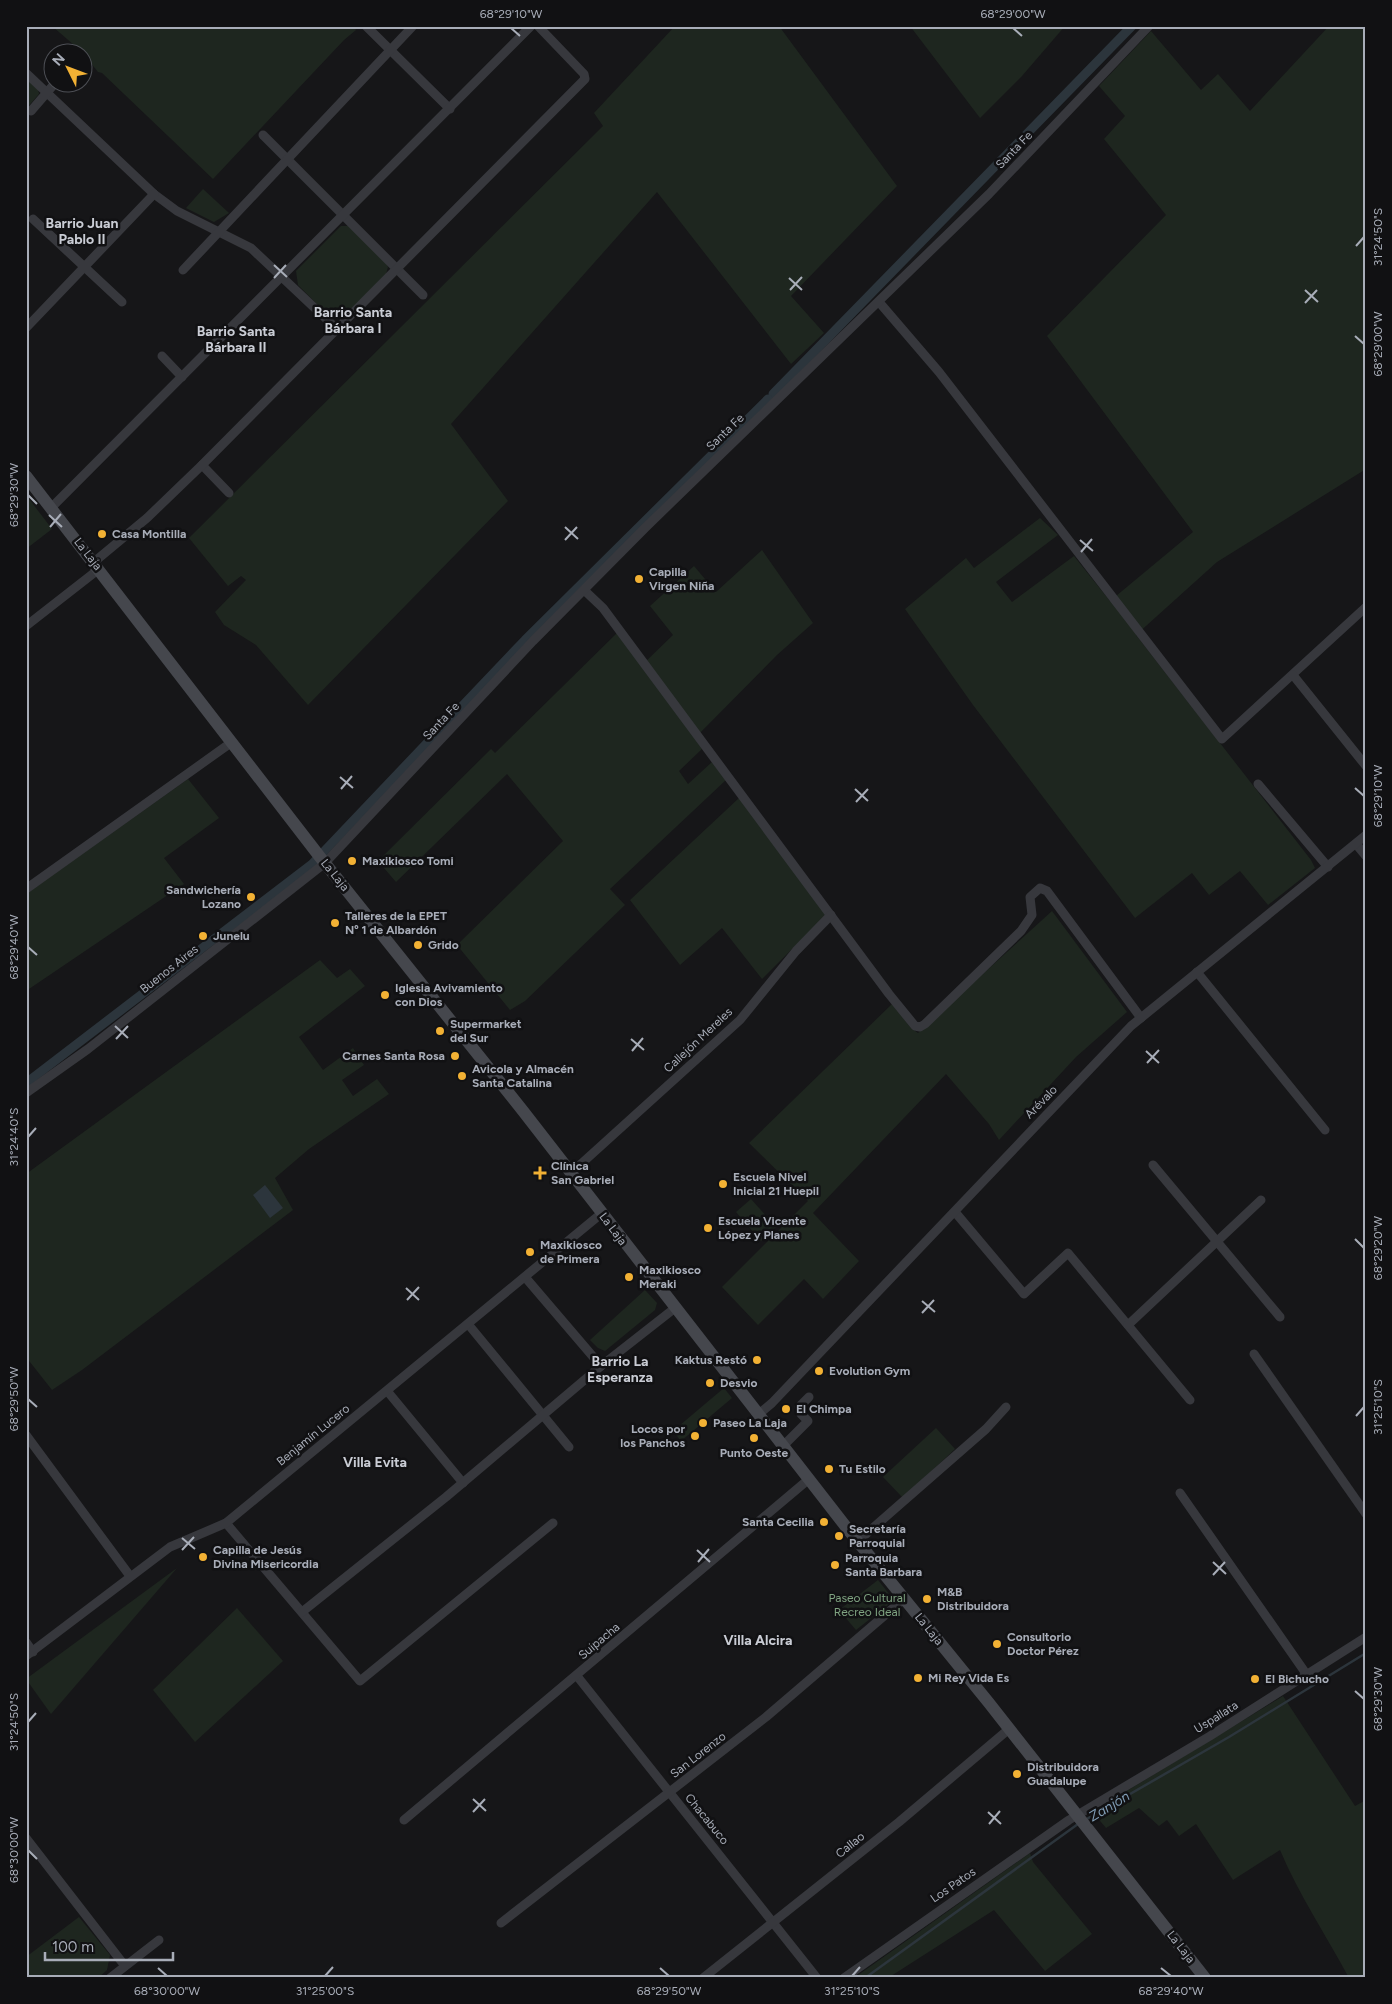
<svg xmlns="http://www.w3.org/2000/svg" width="1392" height="2004" font-family="Figtree,sans-serif">
<rect width="100%" height="100%" fill="#161618"/>
<g fill="#1e261f">
<path d="M52 26H353L356 30 344 40 213 179 102 73 98 72 82 52Z"/>
<path d="M675 26H779L897 186 791 296 824 333 791 364 657 192 451 424 508 501 308 705 256 645 224 625 215 612 246 580 241 576 228 586 189 538 603 126 594 113Z"/>
<path d="M910 26H1065L1022 76 980 118Z"/>
<path d="M1329 26H1366V469L1217 562 1136 635 1311 860 1315 868 1268 905 1240 871 1209 895 1192 873 1135 918 973 705 905 609 966 558 974 568 1040 518 1058 535 996 582 1012 602 1074 556 1110 601 1193 532 1047 336 1166 215 1104 139 1125 116 1099 86 1151 31 1201 90 1218 74 1250 111Z"/>
<path d="M26 77 38 88 39 94 26 109Z"/>
<path d="M203 189 229 213 214 222 186 208Z"/>
<path d="M341 226H348L384 259 388 267 386 274 346 315 336 319 329 316 298 285 296 271Z"/>
<path d="M26 495 52 529 26 549Z"/>
<path d="M762 550 813 623 777 655 695 738 702 749 679 771 688 784 712 762 726 780 610 889 625 905 525 1001 510 1010 457 945 563 841 507 774 396 882 378 861 491 749 495 753 618 632 642 665 673 635 650 606 694 566 716 592Z"/>
<path d="M188 779 219 818 164 858 184 884 26 991V894Z"/>
<path d="M739 798 827 914 762 979 722 928 680 965 630 900Z"/>
<path d="M1052 911 1127 1012 1076 1057 999 1140 989 1124 946 1074 813 1213 859 1261 823 1299 804 1279 758 1325 722 1287 808 1201 749 1143 892 1004 911 1028 918 1033Z"/>
<path d="M320 960 337 978 350 969 365 986 299 1037 323 1070 353 1048 364 1065 342 1080 353 1096 377 1079 389 1094 309 1149 275 1178 293 1210 82 1370 52 1390 26 1357V1174Z"/>
<path d="M751 1199 776 1227 761 1241 736 1212Z"/>
<path d="M645 1290 657 1303 655 1310 605 1351 598 1348 590 1340Z"/>
<path d="M724 1388 732 1398 681 1441 673 1431Z"/>
<path d="M936 1428 955 1449 903 1498 883 1477Z"/>
<path d="M177 1568 51 1714 26 1679Z"/>
<path d="M878 1580 894 1600 856 1630 839 1610Z"/>
<path d="M237 1608 283 1661 195 1742 153 1690Z"/>
<path d="M1283 1696 1355 1806 1366 1800V1978H1349C1326 1935 1299 1895 1280 1850L1233 1880 1196 1824 1179 1836 1167 1820 1159 1826 1139 1808 1106 1828 1090 1809 1130 1789Z"/>
<path d="M1030 1853 1033 1862 1092 1934 1045 1971 994 1910 888 1978H854Z"/>
<path d="M79 1917 110 1955 107 1970 98 1978H26V1957Z"/>
</g>
<path fill="#2c353c" d="M265 1185 283 1208 270 1218 253 1195Z"/>
<g fill="none" stroke-linecap="round" stroke-linejoin="round">
<g stroke="#2c353c" stroke-width="2.5">
<path d="M1085 1820 1229 1737 1366 1653"/>
<path d="M865 1978 1078 1824"/>
</g>
<g stroke="#2c353c" stroke-width="9">
<path d="M773 394 1132 26"/>
<path d="M26 1083 312 864 525 640 768 399"/>
</g>
<g stroke="#37383d" stroke-width="9">
<path d="M366 26 450 109"/>
<path d="M26 73 154 194 177 211 251 248 338 330"/>
<path d="M31 111 56 82"/>
<path d="M263 135 423 295"/>
<path d="M33 219 122 302"/>
<path d="M183 270 413 26"/>
<path d="M879 302 939 372 1222 739 1366 607"/>
<path d="M26 328 154 194"/>
<path d="M162 356 182 377"/>
<path d="M202 465 229 493"/>
<path d="M51 508 531 26"/>
<path d="M94 562 147 518 202 465 585 79 584 74 538 26"/>
<path d="M584 590 603 608 889 994 915 1026 920 1027 925 1024 1021 931 1032 915 1030 897 1040 888 1047 891 1141 1018"/>
<path d="M26 626 99 569"/>
<path d="M1293 675 1366 766"/>
<path d="M1258 784 1328 867"/>
<path d="M1356 844 1366 856"/>
<path d="M26 889 232 742"/>
<path d="M1197 972 1325 1130"/>
<path d="M26 1093 88 1049 325 863 533 641 646 527 989 194 1149 26"/>
<path d="M1153 1165 1280 1317"/>
<path d="M571 1173 740 1020 796 951 831 915"/>
<path d="M955 1212 1024 1294 1068 1253 1190 1400"/>
<path d="M525 1277 601 1366"/>
<path d="M468 1324 569 1447"/>
<path d="M1128 1325 1261 1200"/>
<path d="M1254 1354 1366 1514"/>
<path d="M388 1392 463 1483"/>
<path d="M759 1414 772 1403 1131 1026 1366 835"/>
<path d="M26 1435 130 1576"/>
<path d="M783 1446 808 1421 801 1414 799 1407 809 1397"/>
<path d="M1180 1493 1307 1675"/>
<path d="M226 1523 360 1681 553 1523"/>
<path d="M858 1541 986 1429 1006 1407"/>
<path d="M302 1612 446 1497 601 1366 675 1308"/>
<path d="M26 1642 33 1652"/>
<path d="M26 1656 170 1547 226 1523 602 1213"/>
<path d="M577 1676 817 1978"/>
<path d="M404 1820 809 1479"/>
<path d="M26 1838 125 1966"/>
<path d="M501 1923 766 1717 905 1598"/>
<path d="M110 1978 159 1940"/>
<path d="M703 1978 899 1822 1009 1729"/>
<path d="M844 1978 1069 1820 1210 1736 1366 1637"/>
</g>
<path stroke="#45474d" stroke-width="12" d="M26 476 320 857 523 1111 850 1532 989 1703 1205 1978"/>
</g>
<path fill="none" stroke="#a8adb8" stroke-width="2" d="M511 28 520 36M1013 28 1022 36M1356 246 1364 237M274 265 287 277M274 278 286 265M789 278 802 290M790 290 802 277M1305 290 1318 302M1305 303 1317 290M1355 336 1364 344M28 495 37 504M49 515 62 527M50 527 61 514M565 527 578 539M565 540 577 527M1080 540 1093 551M1081 552 1092 539M340 777 353 788M1355 788 1364 796M341 789 352 776M855 789 868 801M856 802 868 789M28 947 37 955M115 1026 128 1038M116 1039 128 1026M631 1039 644 1050M632 1051 643 1038M1146 1051 1159 1063M1147 1063 1159 1050M28 1137 36 1128M1355 1239 1364 1248M406 1288 419 1300M407 1300 419 1287M922 1301 935 1312M922 1313 934 1300M28 1399 37 1407M1356 1416 1364 1407M182 1538 195 1549M182 1550 194 1537M697 1550 710 1562M698 1562 709 1549M1213 1562 1226 1574M1213 1575 1225 1562M1355 1691 1364 1699M28 1722 36 1713M473 1799 486 1811M473 1812 485 1799M988 1812 1001 1824M989 1824 1000 1811M28 1850 37 1859M158 1968 167 1976M660 1968 669 1976M1161 1968 1171 1976M325 1976 333 1967M852 1976 860 1967"/>
<g fill="#f2b134" stroke="#111113" stroke-width="2">
<circle cx="102" cy="534" r="5"/>
<circle cx="639" cy="579" r="5"/>
<circle cx="352" cy="861" r="5"/>
<circle cx="251" cy="897" r="5"/>
<circle cx="335" cy="923" r="5"/>
<circle cx="203" cy="936" r="5"/>
<circle cx="418" cy="945" r="5"/>
<circle cx="385" cy="995" r="5"/>
<circle cx="440" cy="1031" r="5"/>
<circle cx="455" cy="1056" r="5"/>
<circle cx="462" cy="1076" r="5"/>
<path d="M537.5 1165.5h5v5h5v5h-5v5h-5v-5h-5v-5h5z"/>
<circle cx="723" cy="1184" r="5"/>
<circle cx="708" cy="1228" r="5"/>
<circle cx="530" cy="1252" r="5"/>
<circle cx="629" cy="1277" r="5"/>
<circle cx="757" cy="1360" r="5"/>
<circle cx="819" cy="1371" r="5"/>
<circle cx="710" cy="1383" r="5"/>
<circle cx="786" cy="1409" r="5"/>
<circle cx="703" cy="1423" r="5"/>
<circle cx="695" cy="1436" r="5"/>
<circle cx="754" cy="1438" r="5"/>
<circle cx="829" cy="1469" r="5"/>
<circle cx="824" cy="1522" r="5"/>
<circle cx="839" cy="1536" r="5"/>
<circle cx="203" cy="1557" r="5"/>
<circle cx="835" cy="1565" r="5"/>
<circle cx="927" cy="1599" r="5"/>
<circle cx="997" cy="1644" r="5"/>
<circle cx="918" cy="1678" r="5"/>
<circle cx="1255" cy="1679" r="5"/>
<circle cx="1017" cy="1774" r="5"/>
</g>
<g text-anchor="middle" stroke-width="5" stroke-linejoin="round" paint-order="stroke">
<g font-size="12" fill="#a8adb8" stroke="#111113">
<text transform="translate(1014 150) rotate(-46)" y="4">Santa Fe</text>
<text transform="translate(725 432) rotate(-44)" y="4">Santa Fe</text>
<text transform="translate(88 554) rotate(52)" y="4">La Laja</text>
<text transform="translate(441 721) rotate(-47)" y="4">Santa Fe</text>
<text transform="translate(335 875) rotate(51)" y="4">La Laja</text>
<text transform="translate(169 969) rotate(-38)" y="4">Buenos Aires</text>
<text transform="translate(698 1040) rotate(-43)" y="4">Callejón Mereles</text>
<text transform="translate(1041 1102) rotate(-46)" y="4">Arévalo</text>
<text transform="translate(613 1229) rotate(53)" y="4">La Laja</text>
<text transform="translate(313 1435) rotate(-39)" y="4">Benjamín Lucero</text>
<text transform="translate(929 1629) rotate(51)" y="4">La Laja</text>
<text transform="translate(599 1641) rotate(-40)" y="4">Suipacha</text>
<text transform="translate(1216 1717) rotate(-32)" y="4">Uspallata</text>
<text transform="translate(698 1755) rotate(-38)" y="4">San Lorenzo</text>
<text transform="translate(707 1819) rotate(51)" y="4">Chacabuco</text>
<text transform="translate(850 1845) rotate(-39)" y="4">Callao</text>
<text transform="translate(953 1885) rotate(-35)" y="4">Los Patos</text>
<text transform="translate(1181 1947) rotate(52)" y="4">La Laja</text>
</g>
<g font-size="12" font-weight="bold" fill="#a8adb8" stroke="#111113" text-anchor="start">
<text x="112" y="538">Casa Montilla</text>
<text x="649" y="576">Capilla<tspan x="649" dy="14">Virgen Niña</tspan></text>
<text x="362" y="865">Maxikiosco Tomi</text>
<text x="241" y="894" text-anchor="end">Sandwichería<tspan x="241" dy="14">Lozano</tspan></text>
<text x="345" y="920">Talleres de la EPET<tspan x="345" dy="14">Nº 1 de Albardón</tspan></text>
<text x="213" y="940">Junelu</text>
<text x="428" y="949">Grido</text>
<text x="395" y="992">Iglesia Avivamiento<tspan x="395" dy="14">con Dios</tspan></text>
<text x="450" y="1028">Supermarket<tspan x="450" dy="14">del Sur</tspan></text>
<text x="445" y="1060" text-anchor="end">Carnes Santa Rosa</text>
<text x="472" y="1073">Avicola y Almacén<tspan x="472" dy="14">Santa Catalina</tspan></text>
<text x="551" y="1170">Clínica<tspan x="551" dy="14">San Gabriel</tspan></text>
<text x="733" y="1181">Escuela Nivel<tspan x="733" dy="14">Inicial 21 Huepil</tspan></text>
<text x="718" y="1225">Escuela Vicente<tspan x="718" dy="14">López y Planes</tspan></text>
<text x="540" y="1249">Maxikiosco<tspan x="540" dy="14">de Primera</tspan></text>
<text x="639" y="1274">Maxikiosco<tspan x="639" dy="14">Meraki</tspan></text>
<text x="747" y="1364" text-anchor="end">Kaktus Restó</text>
<text x="829" y="1375">Evolution Gym</text>
<text x="720" y="1387">Desvio</text>
<text x="796" y="1413">El Chimpa</text>
<text x="713" y="1427">Paseo La Laja</text>
<text x="685" y="1433" text-anchor="end">Locos por<tspan x="685" dy="14">los Panchos</tspan></text>
<text x="754" y="1457" text-anchor="middle">Punto Oeste</text>
<text x="839" y="1473">Tu Estilo</text>
<text x="814" y="1526" text-anchor="end">Santa Cecilia</text>
<text x="849" y="1533">Secretaría<tspan x="849" dy="14">Parroquial</tspan></text>
<text x="213" y="1554">Capilla de Jesús<tspan x="213" dy="14">Divina Misericordia</tspan></text>
<text x="845" y="1562">Parroquia<tspan x="845" dy="14">Santa Barbara</tspan></text>
<text x="937" y="1596">M&amp;B<tspan x="937" dy="14">Distribuidora</tspan></text>
<text x="1007" y="1641">Consultorio<tspan x="1007" dy="14">Doctor Pérez</tspan></text>
<text x="928" y="1682">Mi Rey Vida Es</text>
<text x="1265" y="1683">El Bichucho</text>
<text x="1027" y="1771">Distribuidora<tspan x="1027" dy="14">Guadalupe</tspan></text>
</g>
<g font-size="12" fill="#7fa381" stroke="#111113">
<text x="867" y="1602">Paseo Cultural<tspan x="867" dy="14">Recreo Ideal</tspan></text>
</g>
<g font-size="14" font-weight="bold" fill="#c9ccd4" stroke="#111113">
<text x="82" y="228">Barrio Juan<tspan x="82" dy="16">Pablo II</tspan></text>
<text x="353" y="317">Barrio Santa<tspan x="353" dy="16">Bárbara I</tspan></text>
<text x="236" y="336">Barrio Santa<tspan x="236" dy="16">Bárbara II</tspan></text>
<text x="620" y="1366">Barrio La<tspan x="620" dy="16">Esperanza</tspan></text>
<text x="375" y="1467">Villa Evita</text>
<text x="758" y="1645">Villa Alcira</text>
</g>
<g font-size="14" font-style="italic" fill="#7f9bb3" stroke="#111113">
<text transform="translate(1109 1806) rotate(-31)" y="5">Zanjón</text>
</g>
</g>
<rect width="1392" height="2004" fill="none" stroke="#111113" stroke-width="55"/>
<g transform="translate(68 68) rotate(312)"><circle r="24" fill="#111113" stroke="#4d4f55"/>
<path d="M0-4L9 19L0 12L-9 19Z" fill="#f2b134"/>
<text y="-8" font-size="14" font-weight="bold" text-anchor="middle" fill="#a8adb8">N</text>
</g>
<path d="M45 1952v8h128v-8" fill="none" stroke="#a8adb8" stroke-width="2.5"/>
<text x="52" y="1952" font-size="15" fill="#a8adb8" stroke="#111113" stroke-width="4" paint-order="stroke">100 m</text>
<rect x="28" y="28" width="1336" height="1948" fill="none" stroke="#a8adb8" stroke-width="2"/>
<g font-size="12" text-anchor="middle" fill="#a8adb8">
<text x="511" y="18">68°29'10"W</text>
<text x="1013" y="18">68°29'00"W</text>
<text transform="translate(1378 237) rotate(-90)" y="4">31°24'50"S</text>
<text transform="translate(1378 344) rotate(-90)" y="4">68°29'00"W</text>
<text transform="translate(14 495) rotate(-90)" y="4">68°29'30"W</text>
<text transform="translate(1378 796) rotate(-90)" y="4">68°29'10"W</text>
<text transform="translate(14 947) rotate(-90)" y="4">68°29'40"W</text>
<text transform="translate(14 1137) rotate(-90)" y="4">31°24'40"S</text>
<text transform="translate(1378 1248) rotate(-90)" y="4">68°29'20"W</text>
<text transform="translate(14 1399) rotate(-90)" y="4">68°29'50"W</text>
<text transform="translate(1378 1407) rotate(-90)" y="4">31°25'10"S</text>
<text transform="translate(1378 1699) rotate(-90)" y="4">68°29'30"W</text>
<text transform="translate(14 1722) rotate(-90)" y="4">31°24'50"S</text>
<text transform="translate(14 1850) rotate(-90)" y="4">68°30'00"W</text>
<text x="167" y="1995">68°30'00"W</text>
<text x="325" y="1995">31°25'00"S</text>
<text x="669" y="1995">68°29'50"W</text>
<text x="852" y="1995">31°25'10"S</text>
<text x="1171" y="1995">68°29'40"W</text>
</g>
</svg>
